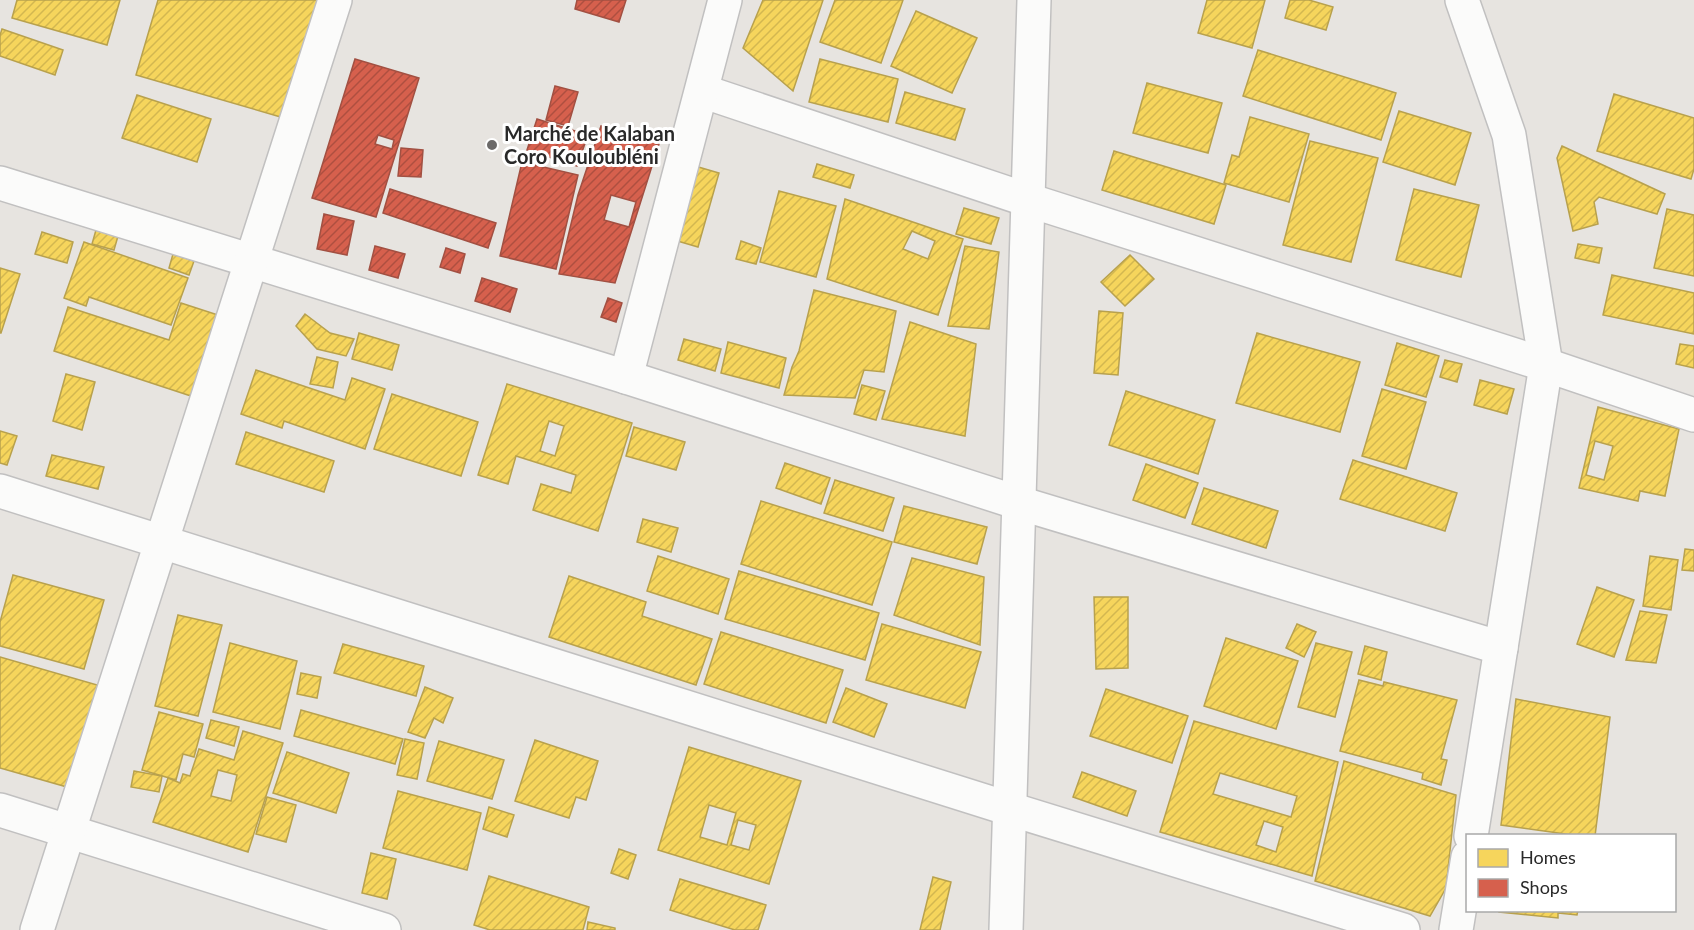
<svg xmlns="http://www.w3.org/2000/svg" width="1694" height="930" font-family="Lato,sans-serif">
<defs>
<pattern id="homes-hatch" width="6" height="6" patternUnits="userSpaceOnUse" patternTransform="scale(1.5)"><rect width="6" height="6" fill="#f6d55c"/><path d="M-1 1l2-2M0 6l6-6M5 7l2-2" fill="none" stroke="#d3b750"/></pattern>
<pattern id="shops-hatch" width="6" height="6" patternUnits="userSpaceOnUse" patternTransform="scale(1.5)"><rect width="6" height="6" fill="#d6604d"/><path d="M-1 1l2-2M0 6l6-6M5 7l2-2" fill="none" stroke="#ae4f40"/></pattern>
</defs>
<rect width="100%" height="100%" fill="#e7e4e0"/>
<g fill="url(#homes-hatch)" stroke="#b8a14d" stroke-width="1.5" fill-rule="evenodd">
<path d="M17 0H120L107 45 12 18Z"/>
<path d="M158 0H326L291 120 136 75Z"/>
<path d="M763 0H823L793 91 743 48Z"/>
<path d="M835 0H903L881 63 820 42Z"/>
<path d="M1207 0H1265L1252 48 1198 33Z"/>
<path d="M1290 0H1309L1333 7 1326 30 1285 18Z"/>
<path d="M916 11 977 38 952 93 891 66Z"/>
<path d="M2 29 63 50 55 75 0 56V35Z"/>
<path d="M1258 50 1396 93 1381 140 1243 96Z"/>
<path d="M820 59 898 79 888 122 809 102Z"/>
<path d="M1147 83 1222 103 1208 153 1133 133Z"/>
<path d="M905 92 965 109 955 140 896 123Z"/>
<path d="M1614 94 1694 118V169L1691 179 1597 151Z"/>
<path d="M137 95 211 119 197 162 122 138Z"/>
<path d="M1399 111 1471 133 1455 185 1383 162Z"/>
<path d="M1250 117 1309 134 1289 202 1224 183 1232 155 1239 157Z"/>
<path d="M1310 141 1378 158 1351 262 1283 245Z"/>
<path d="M1562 146 1665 194 1657 214 1599 197 1594 202 1598 224 1573 231 1557 158Z"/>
<path d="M1114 151 1226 185 1214 224 1102 190Z"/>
<path d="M817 164 854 175 850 188 813 177Z"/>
<path d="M695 166 719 173 698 247 674 240Z"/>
<path d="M1414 189 1479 205 1461 277 1396 260Z"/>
<path d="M779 191 836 206 816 277 760 262Z"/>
<path d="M845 199 963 239 938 315 827 279ZM912 231 935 241 928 259 903 249Z"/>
<path d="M964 208 999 218 991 244 956 234Z"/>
<path d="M1667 209 1694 215V276L1654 268Z"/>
<path d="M98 223 120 229 114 250 92 244Z"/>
<path d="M42 232 73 242 67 263 35 254Z"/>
<path d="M741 241 761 248 756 264 736 259Z"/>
<path d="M84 242 188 278 171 325 89 297 86 306 64 298Z"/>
<path d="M1578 244 1602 248 1599 263 1575 258Z"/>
<path d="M965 246 999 252 989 329 948 326Z"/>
<path d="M173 254 194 261 189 275 169 268Z"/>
<path d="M1130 255 1154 279 1125 306 1101 282Z"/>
<path d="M0 268 20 274 1 333H0Z"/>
<path d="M1612 275 1694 293V334L1603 315Z"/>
<path d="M814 290 896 311 884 372 864 370 855 398 784 395 792 367 799 351Z"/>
<path d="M181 303 224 317 197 398 54 351 68 307 169 340Z"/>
<path d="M1099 311 1123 313 1118 375 1094 373Z"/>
<path d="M305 314 330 333 354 339 346 356 317 349 296 326Z"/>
<path d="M910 322 976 344 965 436 882 419Z"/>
<path d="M359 333 399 345 392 370 352 359Z"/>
<path d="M1257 333 1360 362 1340 432 1236 403Z"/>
<path d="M684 339 721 349 715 371 678 360Z"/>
<path d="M728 342 786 358 779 388 721 373Z"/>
<path d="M1397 343 1439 356 1426 397 1385 385Z"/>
<path d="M1680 344 1694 346V368L1676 364Z"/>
<path d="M317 357 338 362 333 388 310 384Z"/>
<path d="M1445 360 1462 364 1457 382 1440 377Z"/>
<path d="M256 370 345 400 352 378 385 389 365 449 284 421 282 428 241 414Z"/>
<path d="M66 374 95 382 82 430 53 421Z"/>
<path d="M1480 380 1514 389 1507 414 1474 405Z"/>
<path d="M507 384 632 423 598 531 533 510 541 484 571 493 576 475 516 456 508 484 478 475ZM549 421 564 426 555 456 540 451Z"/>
<path d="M862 385 885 391 876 420 854 414Z"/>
<path d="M1382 389 1426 402 1406 469 1362 456Z"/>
<path d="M1126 391 1215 420 1198 474 1109 445Z"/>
<path d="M392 394 478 422 461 476 374 449Z"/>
<path d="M1598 407 1679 429 1665 496 1640 491 1638 501 1579 488ZM1595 441 1613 446 1604 480 1586 475Z"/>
<path d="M634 427 685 442 676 470 626 456Z"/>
<path d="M0 431 17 436 7 465 0 463Z"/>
<path d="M246 432 334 461 324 492 236 464Z"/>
<path d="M52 455 104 467 98 489 46 476Z"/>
<path d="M1353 460 1457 493 1445 531 1340 499Z"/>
<path d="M785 463 830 478 821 504 776 488Z"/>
<path d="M1146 464 1198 483 1185 518 1133 500Z"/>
<path d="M835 480 894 498 883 531 824 513Z"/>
<path d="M1204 488 1278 511 1266 548 1192 524Z"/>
<path d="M761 501 892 542 872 605 741 564Z"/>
<path d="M904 506 987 527 977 564 894 542Z"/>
<path d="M643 519 678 528 671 552 637 542Z"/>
<path d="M1685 549 1694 550V571L1682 570Z"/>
<path d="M658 556 729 579 718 614 647 591Z"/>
<path d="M1650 556 1678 560 1671 610 1643 606Z"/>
<path d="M912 558 984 577 980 645 894 615Z"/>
<path d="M739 571 879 613 865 660 725 619Z"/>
<path d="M13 575 104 600 84 669 0 646V622Z"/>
<path d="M569 576 646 602 642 616 712 639 696 685 549 637Z"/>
<path d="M1597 587 1634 600 1614 657 1577 644Z"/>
<path d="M1094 597H1128V668L1096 669Z"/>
<path d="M1640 611 1667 615 1656 663 1626 660Z"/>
<path d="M178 615 222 625 198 716 155 706Z"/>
<path d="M882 624 981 652 965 708 866 680Z"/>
<path d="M1297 624 1316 632 1304 657 1286 648Z"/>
<path d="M721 632 843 670 826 723 704 684Z"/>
<path d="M1226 638 1298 661 1276 729 1204 706Z"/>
<path d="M230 643 297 661 280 729 213 712Z"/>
<path d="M1316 643 1352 652 1335 717 1298 707Z"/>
<path d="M343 644 424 666 416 696 334 673Z"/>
<path d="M1365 646 1387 652 1381 680 1358 674Z"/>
<path d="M0 657 104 687 74 789 0 768Z"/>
<path d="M301 673 321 677 317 698 297 694Z"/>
<path d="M1359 680 1383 686 1384 682 1457 700 1441 759 1447 760 1441 785 1422 779 1423 773 1340 751Z"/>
<path d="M425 687 453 698 443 723 434 718 425 738 408 732Z"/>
<path d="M846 688 887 704 874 737 833 722Z"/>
<path d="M1106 689 1188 716 1172 763 1090 736Z"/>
<path d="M1516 699 1610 717 1595 836H1580L1501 825Z"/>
<path d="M301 710 403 739 395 764 294 736Z"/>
<path d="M159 712 203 724 194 757 183 754 176 780 142 770Z"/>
<path d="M211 720 239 727 234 746 206 738Z"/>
<path d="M1194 721 1338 762 1312 876 1160 832ZM1220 773 1297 796 1291 817 1213 794ZM1264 821 1283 827 1276 852 1256 845Z"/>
<path d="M243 731 283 743 248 852 153 822 168 778 180 783 183 774 190 776 199 749 234 760ZM218 770 237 775 231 801 211 796Z"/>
<path d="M405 739 424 743 417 779 397 775Z"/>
<path d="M535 740 598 761 586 800 576 797 569 818 515 801Z"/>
<path d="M439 741 504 760 492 799 427 781Z"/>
<path d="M689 747 801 781 769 884 658 850ZM709 805 736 813 727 845 700 837ZM738 820 756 825 749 850 731 845Z"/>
<path d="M287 752 349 773 336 813 273 793Z"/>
<path d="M1344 761 1456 795 1446 888 1430 916 1315 881Z"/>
<path d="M134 771 162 776 159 792 131 787Z"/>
<path d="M1082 772 1136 791 1127 816 1073 797Z"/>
<path d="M398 791 481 813 467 870 383 848Z"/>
<path d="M267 797 296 805 286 842 256 834Z"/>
<path d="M489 807 514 815 507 837 483 829Z"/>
<path d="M619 849 636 855 628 879 611 873Z"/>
<path d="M371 853 396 859 387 899 362 893Z"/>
<path d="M489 876 589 907 583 930H490L474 925Z"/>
<path d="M933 877 951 882 940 930H920Z"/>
<path d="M680 879 766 905 758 930H735L670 910Z"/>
<path d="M1499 910H1578L1577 915 1558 913V918L1499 912Z"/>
<path d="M588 922 615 928V930H587Z"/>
</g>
<g fill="url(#shops-hatch)" stroke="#a25042" stroke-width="1.5" fill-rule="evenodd">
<path d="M577 0H626L619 22 575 9Z"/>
<path d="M355 59 419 78 376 217 312 198ZM378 135 394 140 392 149 375 144Z"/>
<path d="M555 86 578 92 568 126 546 120Z"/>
<path d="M537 119 588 135 577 166 527 150Z"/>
<path d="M601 126 659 144 615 283 559 274 578 195ZM611 195 636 202 629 227 604 220Z"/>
<path d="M401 148 423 150 421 177 398 176Z"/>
<path d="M522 162 578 175 556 269 500 256Z"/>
<path d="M390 189 496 223 488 248 383 213Z"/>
<path d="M324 214 354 221 347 255 317 249Z"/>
<path d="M375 246 405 254 398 278 369 270Z"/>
<path d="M446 248 465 254 460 273 440 267Z"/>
<path d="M482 278 517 289 510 312 475 301Z"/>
<path d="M608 298 622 303 616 322 601 317Z"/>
</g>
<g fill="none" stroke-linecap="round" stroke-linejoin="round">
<g stroke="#c1c0c0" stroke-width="36">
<g id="street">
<path d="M1462 0 1509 135 1546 365 1471 836"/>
<path d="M702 91 1028 200 1546 365 1694 415"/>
<path d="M0 183 626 377 1019 503 1501 648"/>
<path d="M626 377 725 0"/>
<path d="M0 491 1010 809 1403 930"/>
<path d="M0 810 384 930"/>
<path d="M37 930 335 0"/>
<path d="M1006 930 1034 0"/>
<path d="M1456 930 1468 857"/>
</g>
</g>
<use href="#street" stroke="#fbfbfa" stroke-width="33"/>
</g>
<circle fill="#6c6a69" stroke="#fff" stroke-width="2" cx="492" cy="145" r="6"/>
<g text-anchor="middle" stroke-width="6" stroke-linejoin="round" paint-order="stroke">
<g font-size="20" font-weight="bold" fill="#292929" stroke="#fff" text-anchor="start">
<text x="504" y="141">Marché de Kalaban<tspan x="504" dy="23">Coro Kouloubléni</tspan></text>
</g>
</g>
<rect x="1466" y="834" width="210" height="78" fill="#ffffff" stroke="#a9a9a9" stroke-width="1.5"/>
<rect x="1478" y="849" width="30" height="18" fill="#f6d55c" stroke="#a9a9a9" stroke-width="1.5"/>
<text x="1520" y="864" font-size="18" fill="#292929">Homes</text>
<rect x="1478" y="879" width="30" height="18" fill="#d6604d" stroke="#a9a9a9" stroke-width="1.5"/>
<text x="1520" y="894" font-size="18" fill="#292929">Shops</text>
</svg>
